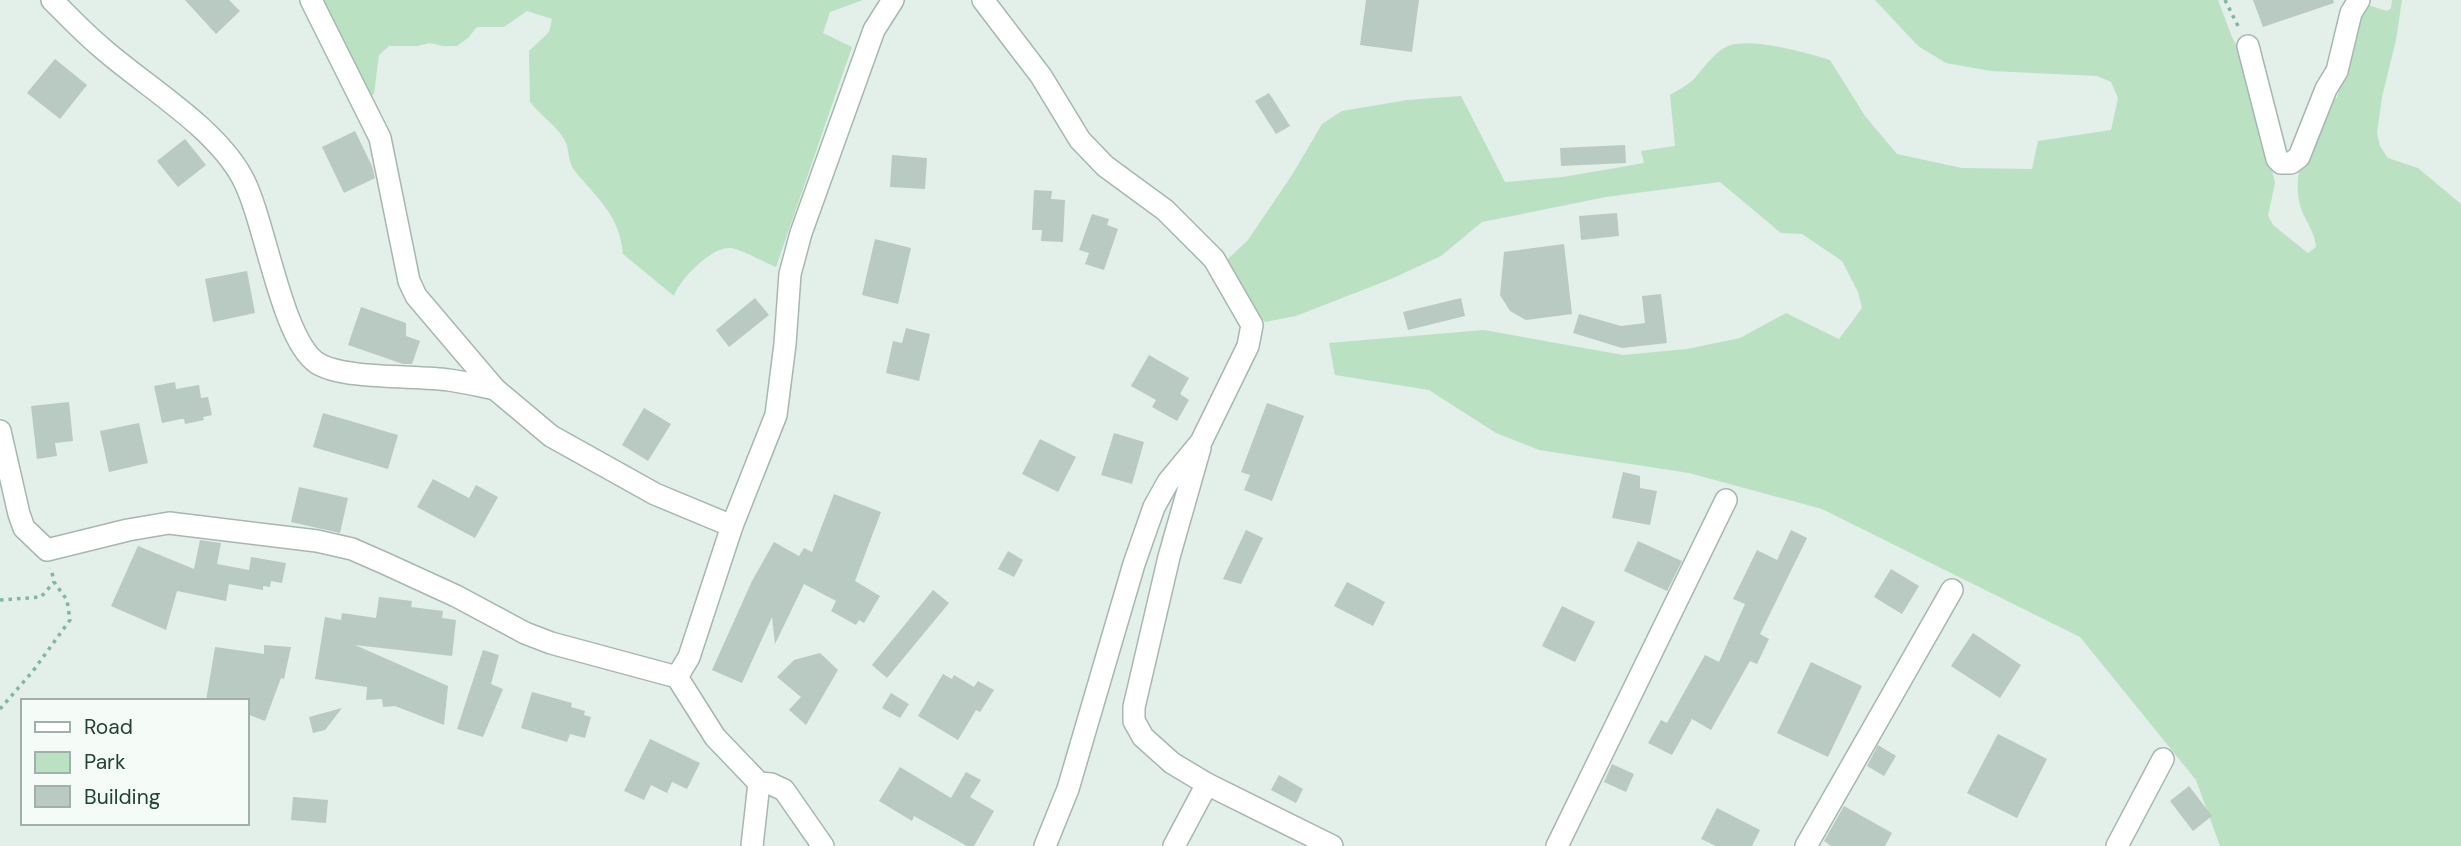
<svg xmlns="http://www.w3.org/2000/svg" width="2461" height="846" font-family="'DM Sans',sans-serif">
<rect width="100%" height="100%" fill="#e3efe9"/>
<g fill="#bae2c2">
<path d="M320 0H863L830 12 823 33 852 47 776 267C764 262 741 249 730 248 711 247 679 280 674 296L623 254C620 216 597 198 574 170 567 160 570 148 564 139 555 124 541 116 530 102L529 51 549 32 552 19 527 11 504 27H477L468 38 457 46H443L430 43 417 46H389L379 55 374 94 368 97Z"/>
<path d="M1875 0H2218L2232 37 2243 57 2254 89 2275 183 2268 216 2273 225 2308 253 2316 247C2315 230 2302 218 2299 201 2292 166 2314 132 2327 101L2337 98 2354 21 2368 5 2387 11 2391 8 2392 0H2402L2396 40 2382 97 2377 133 2380 146 2388 158 2418 168 2461 204V846H2220L2196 780 2080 637 1822 509 1689 473 1539 450 1496 433 1429 390 1335 375 1329 343 1484 330 1623 355 1687 349 1740 338 1786 313 1839 339 1862 308 1858 292 1842 261 1802 234 1781 233 1720 182 1606 197 1482 222 1441 256 1391 279 1296 316 1265 322 1254 310 1227 260 1248 240 1292 175 1322 124 1342 111 1407 100 1461 96 1505 182 1563 177 1644 163 1641 151 1675 146 1670 95C1678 90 1686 86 1693 80 1703 69 1714 52 1728 46 1750 37 1808 53 1830 60L1865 116 1897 154 1962 168 2032 169 2038 141 2111 130 2118 98 2111 82 2097 76 1991 71 1946 63 1918 46Z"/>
</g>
<g fill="#b8cac2">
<path d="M185 0H229L240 11 216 34Z"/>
<path d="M1366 0H1419L1412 52 1360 45Z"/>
<path d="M2253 0H2333L2334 3 2263 27Z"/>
<path d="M55 59 87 85 60 119 27 93Z"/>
<path d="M1269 93 1290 126 1276 134 1255 101Z"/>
<path d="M355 131 372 166 375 178 344 193 322 147Z"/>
<path d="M185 139 206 165 178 187 157 161Z"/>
<path d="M1625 145 1626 163 1561 166 1560 148Z"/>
<path d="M892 155 927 158 925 189 890 187Z"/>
<path d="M1034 190 1052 191 1051 199 1065 200 1063 242 1041 241 1042 230H1032Z"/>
<path d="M1617 213 1619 236 1581 240 1579 216Z"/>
<path d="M1092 214 1109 219 1107 225 1118 229 1104 270 1085 264 1089 253 1079 250Z"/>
<path d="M875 239 911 248 898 304 862 295Z"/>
<path d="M1564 244 1572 314 1526 320 1510 311 1500 295 1504 252Z"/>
<path d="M247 271 255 313 213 322 205 279Z"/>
<path d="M1661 294 1667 343 1622 348 1573 333 1579 314 1621 326 1645 323 1642 296Z"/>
<path d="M755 298 769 315 729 347 716 330Z"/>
<path d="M1461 298 1465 316 1408 330 1403 312Z"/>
<path d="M361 307 406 323V336L420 341 412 364H403L348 345Z"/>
<path d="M906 328 930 334 919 381 886 373 893 341 902 343Z"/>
<path d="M1149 355 1189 378 1180 394 1189 400 1177 421 1152 407 1156 400 1131 386Z"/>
<path d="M175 382 176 389 199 385 201 398 208 397 212 415 203 417 204 420 185 424 184 419H181L162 423 154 386Z"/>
<path d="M69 402 73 441 55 443 57 456 37 459 31 406Z"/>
<path d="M1267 403 1304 416 1272 501 1244 490 1250 475 1241 472Z"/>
<path d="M644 408 671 424 648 461 622 445Z"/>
<path d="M323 413 398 435 388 469 313 447Z"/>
<path d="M139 423 148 463 109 472 100 431Z"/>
<path d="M1114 433 1144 442 1132 484 1101 475Z"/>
<path d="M1040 439 1076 457 1058 492 1022 474Z"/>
<path d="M1623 472 1640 476V488L1657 491 1650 525 1612 518Z"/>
<path d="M433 479 469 498 476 485 498 497 475 538 417 507Z"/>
<path d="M299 487 348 498 340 533 291 522Z"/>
<path d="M834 494 881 512 855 581 880 596 864 623 859 620 856 625 831 611 836 601 804 584 775 644 772 617 742 683 712 670 752 581 774 542 799 556 804 548 812 552Z"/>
<path d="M1246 530 1263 538 1241 584 1223 579Z"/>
<path d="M1791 530 1807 538 1760 634 1769 639 1757 664 1750 661 1711 730 1692 719 1672 755 1648 743 1661 720 1667 723 1705 655 1719 662 1745 604 1733 599 1757 550 1777 560Z"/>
<path d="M200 540 221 543 217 564 249 570 251 557 286 563 282 583 271 581 270 587 263 586V590L229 584 226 601 177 591 166 630 111 606 138 546 194 569Z"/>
<path d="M1638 541 1682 561 1667 591 1624 571Z"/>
<path d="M1008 551 1023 560 1014 577 998 569Z"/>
<path d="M1891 569 1919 586 1902 614 1874 597Z"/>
<path d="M1347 582 1385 602 1373 626 1334 606Z"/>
<path d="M933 590 949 603 887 678 872 665Z"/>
<path d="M379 597 412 601 411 607 443 611 442 618 456 620 452 656 355 645 448 686 444 725 395 706 383 707 382 699 366 700 367 687 315 679 325 617 341 620 342 613 376 618Z"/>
<path d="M1562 606 1595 622 1575 662 1542 646Z"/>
<path d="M1973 633 2021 665 2000 698 1951 666Z"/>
<path d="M264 645 291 647 284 679 281 678 265 721 247 714V701H206L215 647 264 654Z"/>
<path d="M483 650 499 655 491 684 503 689 483 737 457 729Z"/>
<path d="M820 653 838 670 806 725 789 710 801 697 777 677 794 660Z"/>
<path d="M1811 662 1862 686 1828 757 1777 733Z"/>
<path d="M943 674 952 679 954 675 974 687 978 681 994 690 980 712 976 710 958 740 918 716Z"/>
<path d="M532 692 572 703 571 707 585 711 584 715 591 717 585 738 570 734 567 742 521 728Z"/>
<path d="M891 693 909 704 900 718 882 708Z"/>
<path d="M342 708 325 730 313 733 309 717Z"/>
<path d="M1998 734 2047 759 2017 818 1967 793Z"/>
<path d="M650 739 700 763 687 789 672 782 667 793 651 785 644 800 624 791Z"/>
<path d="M1878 745 1896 756 1884 776 1867 766Z"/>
<path d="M1612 764 1634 774 1626 792 1604 782Z"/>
<path d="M900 767 951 798 966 772 981 780 970 797 994 811 974 846H967L914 816 912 821 879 801Z"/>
<path d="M1279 775 1303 789 1296 803 1271 790Z"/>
<path d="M2189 786 2212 816 2193 831 2170 801Z"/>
<path d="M293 797 328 800 326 823 291 820Z"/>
<path d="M1844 806 1892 833 1885 846H1831L1824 841Z"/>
<path d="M1717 808 1760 830 1752 846H1716L1701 839Z"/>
</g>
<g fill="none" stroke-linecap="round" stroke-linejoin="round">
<g stroke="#a5b8b0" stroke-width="24">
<g id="minor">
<path d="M52 0C68 16 84 33 102 48 145 86 214 126 242 177 265 218 281 339 317 363 344 380 416 375 449 380 464 382 480 386 495 389"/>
<path d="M311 0 380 138 409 281 416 296 495 389 551 436 655 494 732 526"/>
<path d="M983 0 1041 76 1080 140 1105 166 1165 210 1214 259 1252 325 1248 346 1201 442 1168 482 1154 507 1134 564 1068 789 1045 846"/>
<path d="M2248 46 2277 159 2281 163H2291L2299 157 2326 89 2337 71 2351 13 2359 0"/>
<path d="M0 431 19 514 24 528 47 550 128 530 169 523 317 541 352 549 384 563 456 596 525 633 551 643 677 677 715 737 759 783 752 846"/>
<path d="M1200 448 1169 557 1134 707V721L1143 737 1172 763 1207 784 1332 846"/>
<path d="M677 677 689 657 732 526 776 415 785 344 790 274 801 233 874 30 893 0"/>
<path d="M759 783 771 784 784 790 823 846"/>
<path d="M1174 846 1207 784"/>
<path d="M1557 846 1726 500"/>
<path d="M1806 846 1952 590"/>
<path d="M2117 846 2163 759"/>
</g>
</g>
<g stroke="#80b6a2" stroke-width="3.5" stroke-dasharray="3.5 5" stroke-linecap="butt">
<path d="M2225 0 2239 28"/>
<path d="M0 600 41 597 54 582"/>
<path d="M0 709 33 671 70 620 67 600 54 582 51 568"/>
</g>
<use href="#minor" stroke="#fff" stroke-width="21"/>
</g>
<rect x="21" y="699" width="228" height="126" fill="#f5fbf7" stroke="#a0b1ab" stroke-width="2"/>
<rect x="35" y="722" width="35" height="10" fill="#ffffff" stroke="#a0b1ab" stroke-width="2"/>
<text x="84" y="734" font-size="21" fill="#204338">Road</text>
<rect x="35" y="752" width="35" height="21" fill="#bae2c2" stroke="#a0b1ab" stroke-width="2"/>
<text x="84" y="769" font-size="21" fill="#204338">Park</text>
<rect x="35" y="786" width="35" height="21" fill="#b8cac2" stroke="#a0b1ab" stroke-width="2"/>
<text x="84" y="804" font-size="21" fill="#204338">Building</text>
</svg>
